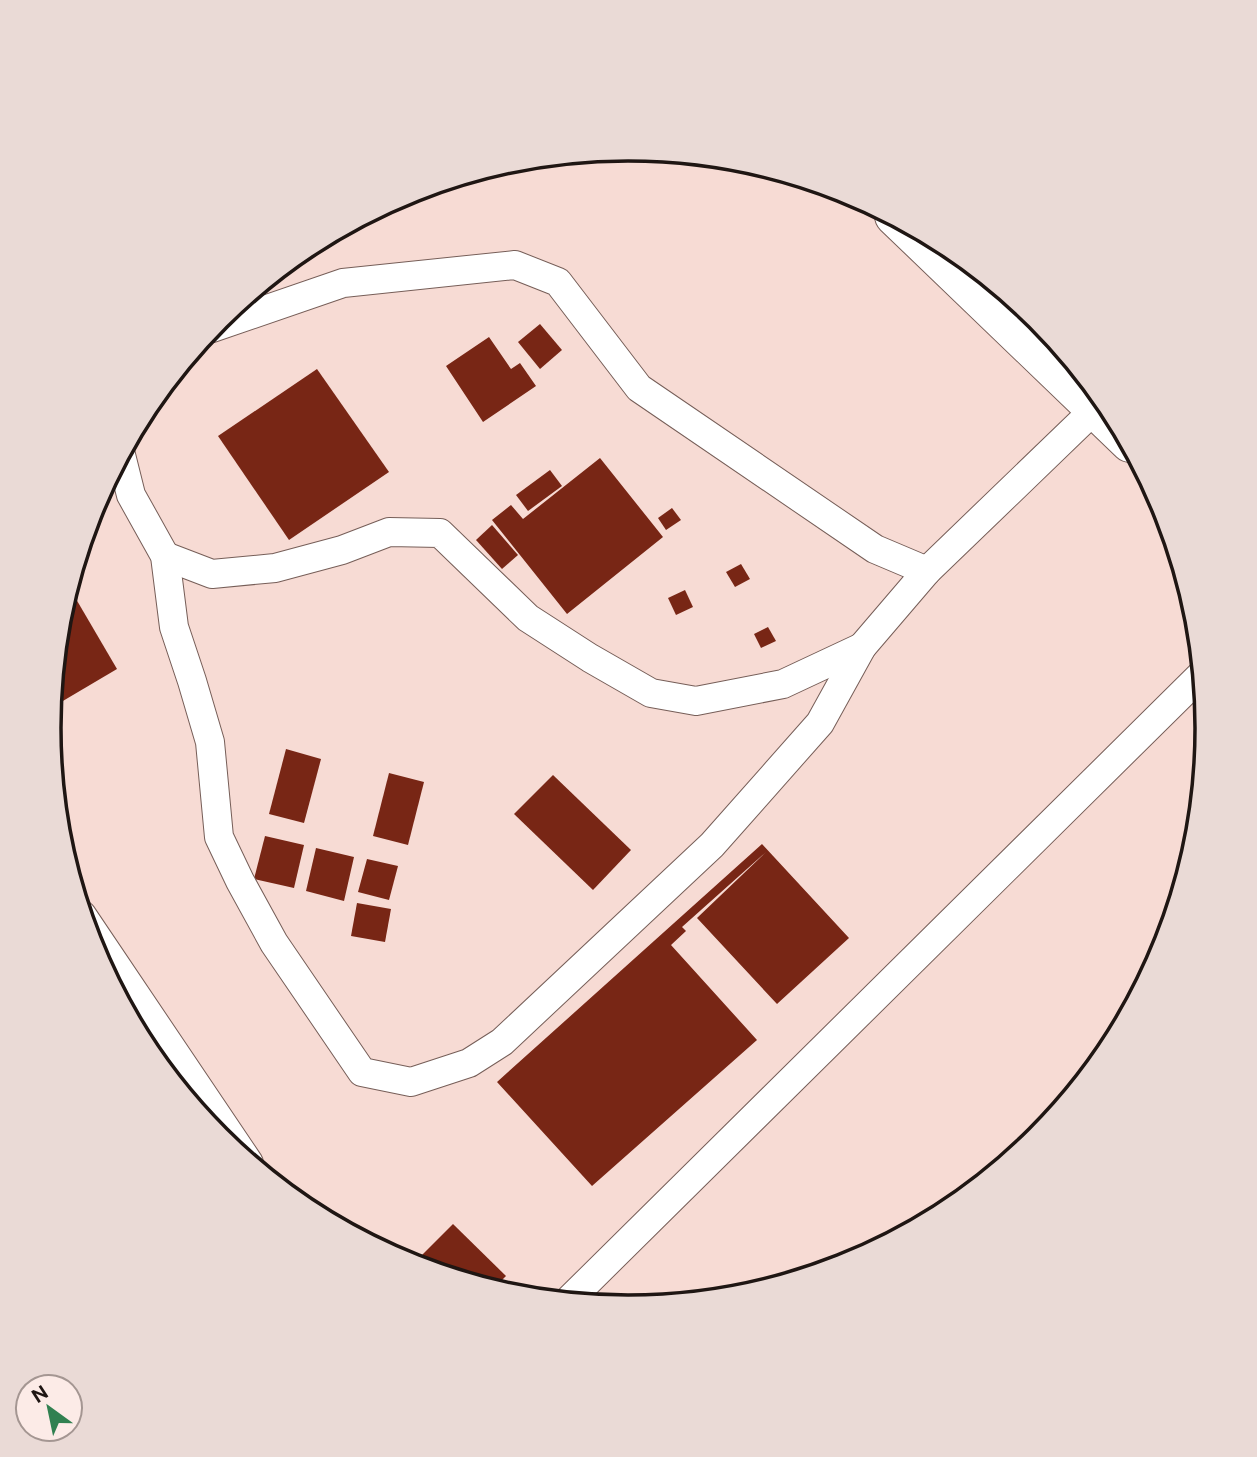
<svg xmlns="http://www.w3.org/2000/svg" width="1257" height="1457" font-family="'Public Sans',sans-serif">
<rect width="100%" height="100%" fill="#f7dbd4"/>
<g fill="#782615">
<path d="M540 324 562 350 540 369 518 342Z"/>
<path d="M489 337 511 369 520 363 536 386 483 422 446 366Z"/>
<path d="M317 369 389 472 289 540 218 436Z"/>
<path d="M600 458 663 537 567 614 492 520 511 505 523 519Z"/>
<path d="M550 470 562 486 528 511 516 495Z"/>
<path d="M672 508 681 520 666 530 658 518Z"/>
<path d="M492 525 518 555 502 569 476 540Z"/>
<path d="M741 564 750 579 735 587 726 572Z"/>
<path d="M69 587 117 669 51 708 60 615Z"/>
<path d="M685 590 693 607 676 615 668 598Z"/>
<path d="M768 627 776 641 761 648 754 634Z"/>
<path d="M1204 685 1207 719 1188 699Z"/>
<path d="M286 749 321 759 304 823 269 814Z"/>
<path d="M389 773 424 782 408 845 373 836Z"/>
<path d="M553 775 631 850 593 890 514 814Z"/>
<path d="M265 836 304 845 294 888 254 879Z"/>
<path d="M762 844 849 938 777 1004 697 918 766 852 682 927 686 931 671 945 757 1040 592 1186 497 1082Z"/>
<path d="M316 848 354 857 344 901 306 891Z"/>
<path d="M367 859 398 866 389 900 358 892Z"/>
<path d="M357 903 391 909 385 942 351 936Z"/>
<path d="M453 1224 506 1276 492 1290 412 1265Z"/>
</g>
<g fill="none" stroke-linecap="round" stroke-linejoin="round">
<g stroke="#765e58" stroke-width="30">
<g id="minor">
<path d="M212 328 343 283 515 265 558 282 639 388 875 549 927 571"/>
<path d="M121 455 131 495 165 556 174 627 192 681 210 742 219 837 240 881 274 943 362 1072 411 1082 469 1063 502 1042 712 845 820 723 862 647 927 571 1095 409"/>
<path d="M165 556 212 574 275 568 342 550 389 532 440 533 528 618 590 658 651 693 696 701 783 684 862 647"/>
<path d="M82 915 249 1163"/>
<path d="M567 1302 1203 673"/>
</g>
</g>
<g stroke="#765e58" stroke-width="40">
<path id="highway" d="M894 216 1130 443"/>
</g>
<use href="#minor" stroke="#fff" stroke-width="28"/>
<use href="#highway" stroke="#fff" stroke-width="38"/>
</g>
<path d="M0 0H1257V1457H0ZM61 728a567 567 0 1 1 1134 0a567 567 0 1 1-1134 0Z" fill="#eadad6" fill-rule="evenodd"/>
<path fill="none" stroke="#1f1613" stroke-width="3.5" d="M61 728a567 567 0 1 1 1134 0a567 567 0 1 1-1134 0Z"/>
<g transform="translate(49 1408) rotate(327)"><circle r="33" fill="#fcebe7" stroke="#a49692" stroke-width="2"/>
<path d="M0-5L12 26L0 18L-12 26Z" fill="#318050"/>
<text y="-10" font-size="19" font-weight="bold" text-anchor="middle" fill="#1f1613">N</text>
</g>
</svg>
